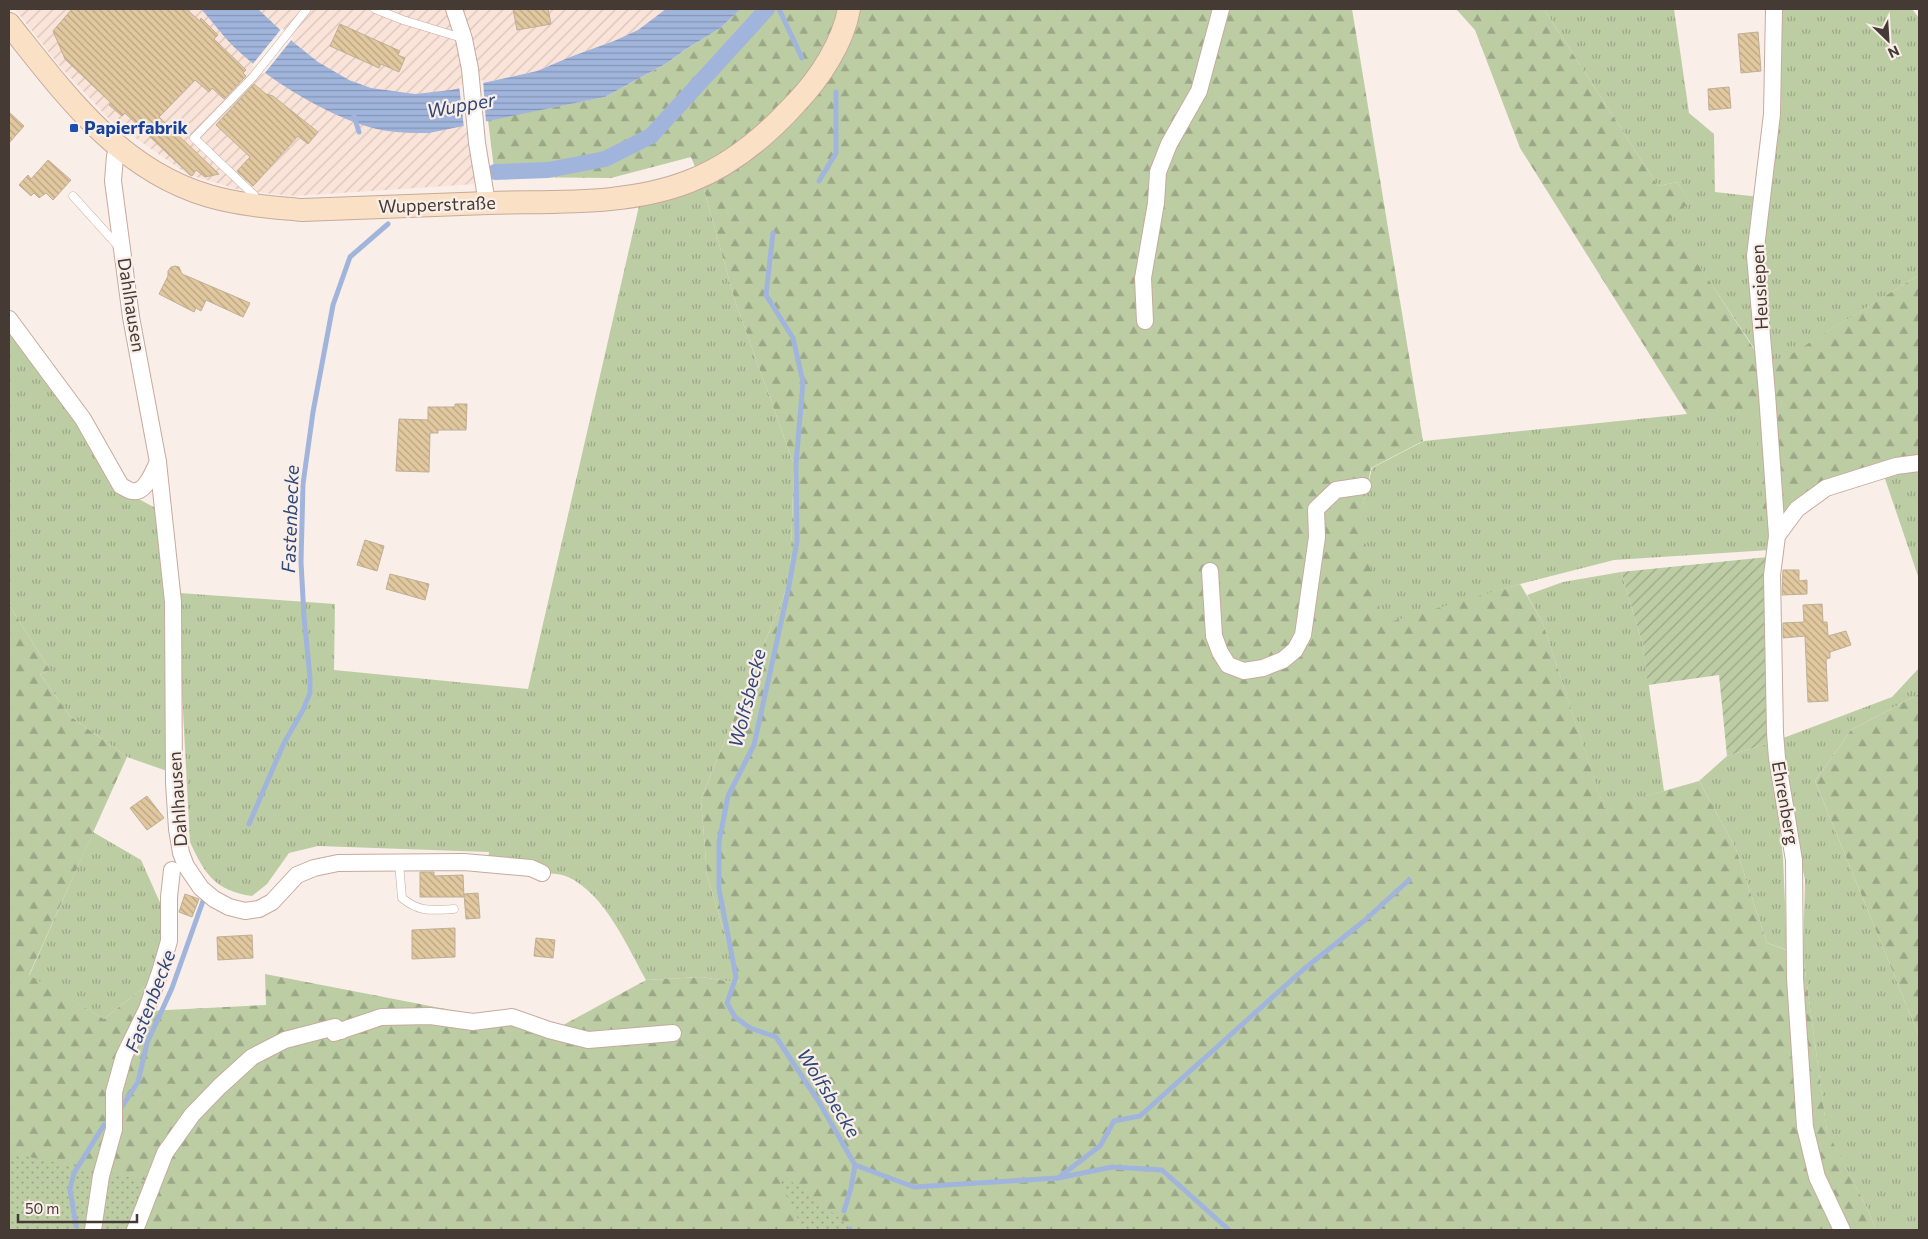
<svg xmlns="http://www.w3.org/2000/svg" width="1928" height="1239" font-family="Commissioner,sans-serif">
<defs>
<pattern id="industrial-furrows" width="10" height="10" patternUnits="userSpaceOnUse" patternTransform="scale(1.25)"><rect width="10" height="10" fill="#fae3d8"/><path d="M-1 1l2-2M0 10L10 0M9 11l2-2" fill="none" stroke="#d8c4ba"/></pattern>
<pattern id="grass-tufts" width="24" height="20" patternUnits="userSpaceOnUse" patternTransform="scale(1.25)"><rect width="24" height="20" fill="#bccda4"/><path d="M3 7l-1-3M5 7V3M7 7l1-3M15 17l-1-3M17 17v-4M19 17l1-3" fill="none" stroke="#9ba786"/></pattern>
<pattern id="forest-firs" width="22" height="20" patternUnits="userSpaceOnUse" patternTransform="scale(1.25)"><rect width="22" height="20" fill="#bccda4"/><path d="M5 1l3.5 6h-7zM16 11l3.5 6h-7z" fill="#9ba786"/></pattern>
<pattern id="park-dots" width="8" height="8" patternUnits="userSpaceOnUse" patternTransform="scale(1.25)"><rect width="8" height="8" fill="#bccda4"/><path d="M2 2h.1M6 6h.1" fill="none" stroke="#9ba786" stroke-width="1.8" stroke-linecap="round"/></pattern>
<pattern id="garden-furrows" width="10" height="10" patternUnits="userSpaceOnUse" patternTransform="scale(1.25)"><rect width="10" height="10" fill="#bccda4"/><path d="M-1 1l2-2M0 10L10 0M9 11l2-2" fill="none" stroke="#9ba786"/></pattern>
<pattern id="water-rules" width="6" height="5" patternUnits="userSpaceOnUse" patternTransform="scale(1.25)"><rect width="6" height="5" fill="#a1b5dc"/><path d="M0 2.5h6" fill="none" stroke="#8594b3"/></pattern>
<pattern id="building-back-hatch" width="6" height="6" patternUnits="userSpaceOnUse" patternTransform="scale(1.25)"><rect width="6" height="6" fill="#e1c89f"/><path d="M-1 5l2 2M0 0l6 6M5-1l2 2" fill="none" stroke="#b8a382"/></pattern>
</defs>
<rect width="100%" height="100%" fill="#faeee8"/>
<path fill="url(#industrial-furrows)" d="M15 9H666L638 30 614 42 570 57 537 71 463 87 475 184 295 196 243 191 187 174 110 120 58 64Z"/>
<g fill="url(#grass-tufts)">
<path d="M1544 9H1674L1689 113 1714 134 1715 192 1760 197 1772 9H1912L1919 18V275L1768 369 1668 219 1689 201 1677 182 1658 186Z"/>
<path d="M703 186 735 301 794 465 790 580 701 799 707 875 739 983 701 977 646 980C627 946 605 894 568 877 559 873 550 874 541 872 523 870 506 864 488 860L489 852 318 846 289 853 267 884 252 896C215 891 204 873 190 842L180 655V593L335 604 334 670 528 689 639 206Z"/>
<path d="M9 321 120 489 161 511 164 590 167 771 127 757 70 716 40 674 50 670 9 605Z"/>
<path d="M1687 414H1756L1774 532 1770 550 1614 560 1520 584 1383 626 1359 521 1372 468 1424 441Z"/>
<path d="M1919 470V579L1883 473Z"/>
<path d="M1621 572 1643 645 1664 791 1604 809 1542 621 1527 595 1563 582Z"/>
<path d="M1919 668V694L1851 730 1815 781 1919 1036V1230H1876L1867 1208 1827 1132 1803 956 1805 880 1786 790 1778 740 1892 697Z"/>
<path d="M1769 743 1783 857 1787 950 1767 943 1736 849 1699 781 1727 756Z"/>
<path d="M93 832 141 860 166 916 158 976 104 1019 29 976Z"/>
</g>
<g fill="url(#forest-firs)">
<path d="M741 9H1352L1423 441 1371 468 1360 520 1383 624 1520 584 1542 621 1604 808 1699 781 1736 849 1767 943 1803 956 1827 1131 1867 1208 1876 1230H9V605L50 670 40 674 70 716 127 757 29 975 104 1019 158 976 147 1011 266 1005 265 974 554 1030 646 980 701 977 739 983 707 875 701 799 790 580 794 465 735 301 703 186 691 157 611 178 495 177 488 120 605 97 667 63 686 49 719 29Z"/>
<path d="M1456 9H1544L1658 186 1677 182 1690 202 1669 219 1767 369 1919 275V457L1846 482 1778 531 1764 526 1756 414H1687L1520 148 1475 30Z"/>
<path d="M1919 694V1036L1815 781 1851 730Z"/>
</g>
<g fill="url(#park-dots)">
<path d="M9 1153 154 1182 142 1230H9Z"/>
<path d="M775 1169 855 1230H803Z"/>
</g>
<path fill="url(#garden-furrows)" d="M1768 557 1769 743 1727 756 1719 675 1648 685 1643 645 1621 572Z"/>
<path fill="url(#water-rules)" d="M201 9H258L293 42 318 62 349 80 371 88 415 94 451 90 537 71 570 57 614 41 638 30 666 9H741L719 29 686 49 667 63 605 97 429 133C409 133 389 133 369 127 322 113 269 80 234 47 222 35 212 21 201 9Z"/>
<g fill="#faeee8">
<path d="M282 28 293 38 264 74 252 65Z"/>
<path d="M483 80 486 123 464 128 459 85Z"/>
</g>
<g fill="none" stroke-linecap="round" stroke-linejoin="round">
<g stroke="#a1b5dc" stroke-width="5">
<path d="M779 9 802 58"/>
<path d="M354 116 359 132"/>
<path d="M819 181 836 153V92"/>
<path d="M773 233 766 295 793 338 803 382 796 464 797 541 788 591 754 745 728 796 719 842V889L736 977 727 1003 735 1017 750 1028 776 1037 819 1102 855 1165 851 1188 844 1211"/>
<path d="M249 824 284 743 303 710 310 693V677L304 617 301 562 303 484 313 412 333 305 350 257 388 224"/>
<path d="M121 1108 138 1082 147 1043 172 988 203 901"/>
<path d="M855 1165 914 1187 1058 1178 1112 1167 1162 1170 1229 1230"/>
<path d="M1058 1178 1100 1146 1114 1121 1140 1116 1304 969 1364 921 1409 880"/>
<path d="M76 1226 70 1189 74 1173 104 1125"/>
<path d="M850 1229 851 1230"/>
</g>
<path stroke="#a1b5dc" stroke-width="16" d="M495 172 548 170 605 159 651 136 767 9"/>
</g>
<g fill="url(#building-back-hatch)" stroke="#beaf96">
<path d="M72 9H186L200 21 201 18 218 35 214 39 246 70 243 73 246 76 224 99 212 88 209 92 195 80 159 117 219 174 205 177 196 170 192 176 190 175 125 113 122 116 109 105 111 103 65 59 53 31Z"/>
<path d="M513 9H548L551 24 517 30Z"/>
<path d="M340 24 400 51 398 55 405 58 399 72 381 64 379 68 330 46Z"/>
<path d="M1758 32 1761 71 1741 73 1738 34Z"/>
<path d="M254 84 266 94 273 96 318 132 308 144 298 136 253 186 237 171 250 157 216 125Z"/>
<path d="M1729 87 1731 108 1709 110 1708 89Z"/>
<path d="M9 112 24 126 9 143Z"/>
<path d="M48 160 71 180 53 200 46 193 39 198 34 193 31 196 19 185 28 175 31 179Z"/>
<path d="M175 266 179 267 182 274 250 303 243 317 206 300 201 311 196 308 194 312 159 294 168 276V271L171 267Z"/>
<path d="M455 404H467L466 430H438V433H430L429 472 396 471 399 419 428 420V407H455Z"/>
<path d="M365 540 384 546 377 571 357 565Z"/>
<path d="M1783 570H1799V581L1807 580V594L1782 595Z"/>
<path d="M390 574 429 584 425 600 386 589Z"/>
<path d="M1822 604 1823 622H1827L1828 636 1846 631 1851 645 1830 652V658L1826 659 1828 701 1808 702 1805 636 1783 638V623L1804 622 1803 605Z"/>
<path d="M147 796 164 818 147 830 130 808Z"/>
<path d="M420 872H434V876L463 875 464 897H420Z"/>
<path d="M478 893 480 918 466 919 464 894Z"/>
<path d="M185 894 199 899 192 917 179 912Z"/>
<path d="M455 928V957L412 959V930Z"/>
<path d="M252 935 253 958 218 960 217 937Z"/>
<path d="M536 938 555 940 553 958 534 956Z"/>
</g>
<g fill="none" stroke-linecap="round" stroke-linejoin="round">
<g stroke="#c6aa9c" stroke-width="9">
<g id="lane">
<path d="M375 9 403 20 462 38"/>
<path d="M73 196 119 247"/>
<path d="M256 201 254 195 194 138 253 77 307 9"/>
<path d="M399 863 402 898C420 913 432 910 454 909"/>
</g>
</g>
<g stroke="#c6aa9c" stroke-width="18">
<g id="street">
<path d="M454 9 464 39 470 69 477 143 487 203"/>
<path d="M1774 9 1772 114 1755 256 1767 394 1777 536"/>
<path d="M119 148 115 156 113 181 131 317 158 462 173 602 174 783 177 829 181 853 186 866 201 888 214 899 229 907 245 911 259 909 272 902 297 875 314 868 338 863 464 862 531 868 542 873"/>
<path d="M9 319 83 419 121 486C124 487 129 491 132 491 146 494 153 471 158 462"/>
<path d="M1145 321 1143 278 1156 203 1158 172 1169 144 1199 91 1221 9"/>
<path d="M1210 571 1214 636 1220 652 1228 665 1244 671 1263 668 1283 660 1295 650 1303 635 1317 537 1316 509 1336 490 1363 486"/>
<path d="M334 1033 381 1017 430 1016 473 1022 512 1017 549 1030 588 1040 673 1033"/>
<path d="M93 1230 101 1176 114 1129V1092L124 1056 147 1009 160 972 169 941V897L172 870"/>
<path d="M135 1230 165 1153 192 1115 219 1087 252 1057 285 1040 335 1027 341 1031"/>
<path d="M1842 1230 1817 1177 1805 1127 1795 978 1794 860 1777 758 1775 733 1772 575 1777 536 1797 509 1826 488 1896 466 1919 463"/>
</g>
</g>
<g stroke="#c6aa9c" stroke-width="24">
<path id="secondary" d="M9 24C64 93 119 170 209 196 240 205 271 207 302 210 364 208 426 205 488 203 555 201 627 206 690 181 732 165 766 136 796 103 819 79 843 43 849 9"/>
</g>
<use href="#lane" stroke="#fff" stroke-width="8"/>
<use href="#street" stroke="#fff" stroke-width="16"/>
<use href="#secondary" stroke="#fae1c5" stroke-width="22"/>
</g>
<rect fill="#1a4fb4" stroke="#faeee8" stroke-width="2" x="69" y="123" width="10" height="10" rx="2.5"/>
<g text-anchor="middle" stroke-width="4.5" stroke-linejoin="round" paint-order="stroke">
<g font-size="18" font-weight="bold" fill="#164399" stroke="#faeee8" text-anchor="start">
<text x="84" y="134">Papierfabrik</text>
</g>
<g font-size="18" fill="#453a34" stroke="#faeee8">
<text transform="translate(437 205) rotate(-2)" y="6">Wupperstraße</text>
<text transform="translate(1760 287) rotate(-93)" y="6">Heusiepen</text>
<text transform="translate(131 305) rotate(81)" y="6">Dahlhausen</text>
<text transform="translate(178 799) rotate(-94)" y="6">Dahlhausen</text>
<text transform="translate(1785 803) rotate(80)" y="6">Ehrenberg</text>
</g>
<g font-size="19" font-style="italic" fill="#2f4779" stroke="#faeee8">
<text transform="translate(461 105) rotate(-10)" y="7">Wupper</text>
<text transform="translate(290 519) rotate(-88)" y="7">Fastenbecke</text>
<text transform="translate(747 698) rotate(-76)" y="7">Wolfsbecke</text>
<text transform="translate(150 1001) rotate(-69)" y="7">Fastenbecke</text>
<text transform="translate(829 1093) rotate(58)" y="7">Wolfsbecke</text>
</g>
</g>
<rect width="1928" height="1239" fill="none" stroke="#453a34" stroke-width="20"/>
<g transform="translate(1888 40) rotate(155)" stroke="#faeee8" stroke-width="4" paint-order="stroke">
<path d="M0-4L9 19L0 12L-9 19Z" fill="#453a34"/>
<text y="-8" font-size="14" font-weight="bold" text-anchor="middle" fill="#453a34">N</text>
</g>
<path d="M18 1214v8h119v-8" fill="none" stroke="#453a34" stroke-width="2.5"/>
<text x="25" y="1214" font-size="15" fill="#453a34" stroke="#faeee8" stroke-width="4" paint-order="stroke">50 m</text>
</svg>
